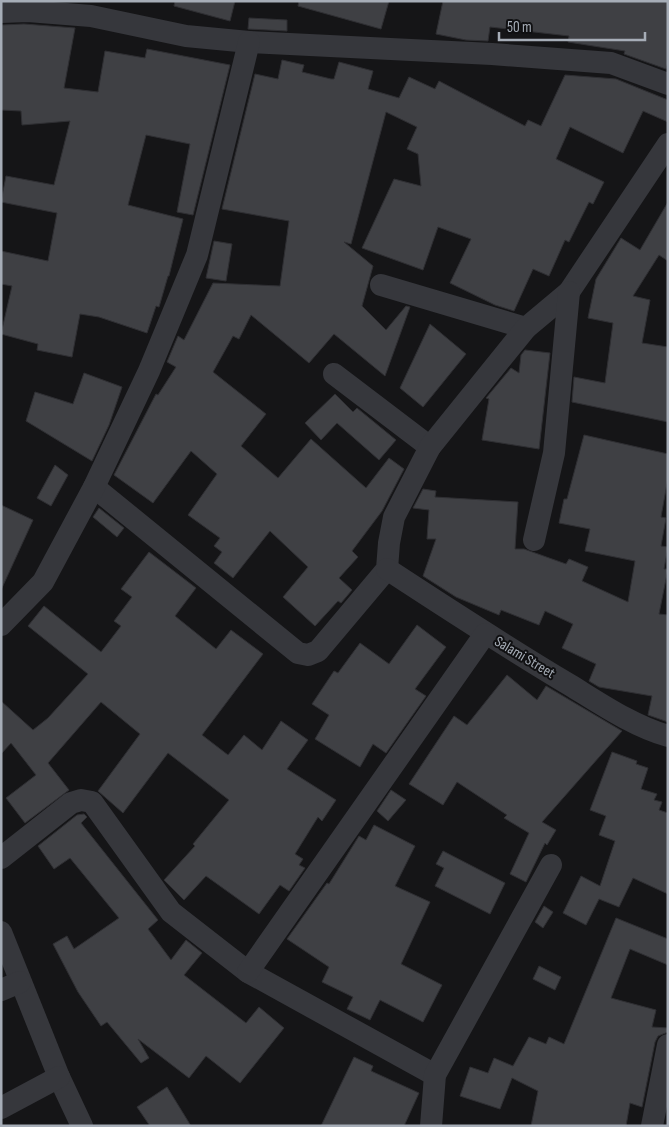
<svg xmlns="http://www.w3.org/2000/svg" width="669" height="1127" font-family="'Sofia Sans Condensed',sans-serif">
<rect width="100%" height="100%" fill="#151517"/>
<g fill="#3f4044" stroke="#2f2f33">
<path d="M175 1H235L230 21 174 6Z"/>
<path d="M299 1H389L381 29 298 6Z"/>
<path d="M443 1H668V62L666 69 624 54 625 51 568 42 569 36 490 27 488 41 466 40 436 34Z"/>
<path d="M249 18 287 20V31L248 29Z"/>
<path d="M24 24 75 28 64 88 98 92 105 51 145 58 147 49 230 65 193 215 177 212 190 144 146 135 128 205 183 219 169 276H168L159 307 156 306 147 333 99 317 80 314 72 357 37 350 38 344 1 334 12 286 1 284V251L48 261 57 213 1 202 6 176 54 185 70 121 22 125 21 111 1 110 2 25Z"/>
<path d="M282 60 304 65 302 72 331 79H334L339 62 373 71 368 89 399 98 409 77 435 89 439 81 525 126 528 120 541 126 565 75 616 79 668 100V122L643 111 623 153 570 127 556 159 604 182 593 204 589 202 569 242 565 240 549 276 533 269 514 311 495 305 450 283 471 239 438 227 423 270 362 248 394 179 421 186 418 154 407 149 417 127 386 112 351 244 344 242 373 266 362 306 386 330 406 306 410 307 385 376 334 334 309 363 251 315 239 339 233 336 213 372 266 414 241 446 278 478 311 439 366 488 389 458 404 469 382 511 352 551 358 557 339 578 352 590 341 603 338 601 315 626 283 597 308 567 270 531 233 578 214 563 222 552 214 546 220 538 188 515 217 474 191 451 153 503 114 475 156 394 158 395 176 367 167 362 178 336 184 340 213 283 280 286 289 221 222 209 255 74 278 79Z"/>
<path d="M668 202V261L659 255 633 296 650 300 642 343 668 347V422L572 402 574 377 605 383 613 323 588 318 596 279 621 238 640 250Z"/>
<path d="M214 241 232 244 226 281 206 278Z"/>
<path d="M430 324 466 354 423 407 400 388Z"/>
<path d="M525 350 550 353 539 449 482 440 489 399 486 398 511 368 519 373 521 355Z"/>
<path d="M84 373 122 387 109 425 92 461 26 421 35 392 73 404Z"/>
<path d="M335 394 353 412 357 408 396 440 379 460 337 423 321 440 305 423Z"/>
<path d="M584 435 668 454V478L661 517 666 518 661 546 668 547 664 569H668L659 614 668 615V722L648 715 652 696 599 687 589 681 596 664 562 648 573 624 545 611 539 625 501 610 499 615 456 597 423 576 436 539H427L429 510 413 508 423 489 436 491 435 497 518 502 515 549H524L566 564 569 559 588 567 582 581 628 602 635 561 585 551 590 529 559 523 564 499H567Z"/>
<path d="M55 465 68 475 51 506 37 498Z"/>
<path d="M1 505 33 520 1 590Z"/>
<path d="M99 508 124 528 117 537 93 517Z"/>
<path d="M149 552 196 588 175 616 216 649 231 630 263 654 202 735 228 755 244 735 262 750 281 721 308 740 287 769 336 800 322 821 318 817 295 854 303 859 299 865 305 868 289 891 280 885 259 914 206 876 184 900 164 880 195 846 193 844 229 800 168 753 123 813 98 791 140 734 101 702 48 763 69 790 25 823 6 798 36 775 11 743 1 754V701L33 730 48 718 88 674 28 626 44 606 101 652 121 626 114 621 132 597 121 589Z"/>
<path d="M417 625 446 647 415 689 426 696 386 753 373 744 360 767 315 739 329 715 312 704 334 671 338 673 360 643 389 664Z"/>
<path d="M507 675 537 700 546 686 622 731 542 822 556 830 547 845 545 843 526 882 510 874 529 833 504 818 507 815 457 782 443 805 409 784 454 716 467 725Z"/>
<path d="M612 752 637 761 636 764 648 768 641 789 657 794 654 800 662 802 659 810 668 813V894L633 878 619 907 599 899 586 925 563 913 581 876 600 886 615 841 599 835 606 816 590 810Z"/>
<path d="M391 790 406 800 388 821 377 811Z"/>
<path d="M84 814 87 817 81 823 158 920 148 929 171 960 186 940 202 953 184 975 246 1023 259 1007 284 1028 240 1083 206 1056 189 1078 138 1039 149 1058 141 1063 107 1022 101 1026 78 992 53 944 67 936 74 949 119 918 70 858 54 869 38 846 77 815Z"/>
<path d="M374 825 415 846 395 886 430 902 401 964 442 985 423 1022 380 1000 370 1020 347 1009 353 997 322 982 329 967 287 939 327 883 329 884 359 836 366 840Z"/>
<path d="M443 851 505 883 490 914 435 886 444 868 436 864Z"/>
<path d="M544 906 553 912 543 928 535 922Z"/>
<path d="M616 918 668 939V965L630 949 611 998 656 1010 652 1027 668 1028V1032L658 1036 655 1042 642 1107 630 1103 626 1126H531L538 1091 512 1078 500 1109 460 1096 470 1067 488 1073 494 1058 513 1066 529 1037 546 1044 549 1037 564 1044Z"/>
<path d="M539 966 561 977 555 990 533 979Z"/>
<path d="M354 1057 373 1066 371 1071 419 1093 404 1126H321Z"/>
<path d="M167 1087 191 1126H150L137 1107Z"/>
</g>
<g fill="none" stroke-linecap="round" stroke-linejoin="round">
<g stroke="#36373c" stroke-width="22">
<path d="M1 12 28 11 91 16 186 36 249 42 492 54 611 63 668 84"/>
<path d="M381 285 526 328"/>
<path d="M334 374 430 447"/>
<path d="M94 487 298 653 308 655 318 651 387 569 389 543 394 517 430 447 526 328 569 292 668 144"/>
<path d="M534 540 554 453 569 292"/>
<path d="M387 569C448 609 508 648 570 685 601 704 633 726 668 736"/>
<path d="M1 625 43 582 94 487 149 371 197 255 249 42"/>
<path d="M1 858 71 803 81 800 92 802 171 912 248 972 435 1075"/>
<path d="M1 932 59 1077 82 1126"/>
<path d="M248 972 485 634"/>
<path d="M1 990 20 982"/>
<path d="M1 1108 59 1077"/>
<path d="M431 1126 435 1075 551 865"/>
<path d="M652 1126 668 1045"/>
</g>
</g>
<g text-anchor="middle" stroke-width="4" stroke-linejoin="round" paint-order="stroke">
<g font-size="15" fill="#a6adb7" stroke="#101012">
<text transform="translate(525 657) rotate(31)" y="5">Salami Street</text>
</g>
</g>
<rect width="669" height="1127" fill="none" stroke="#a6adb7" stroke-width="5"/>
<path d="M499 32v8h146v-8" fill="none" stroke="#a6adb7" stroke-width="2.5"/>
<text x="507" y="32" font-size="15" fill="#a6adb7" stroke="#101012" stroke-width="4" paint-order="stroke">50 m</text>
</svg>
